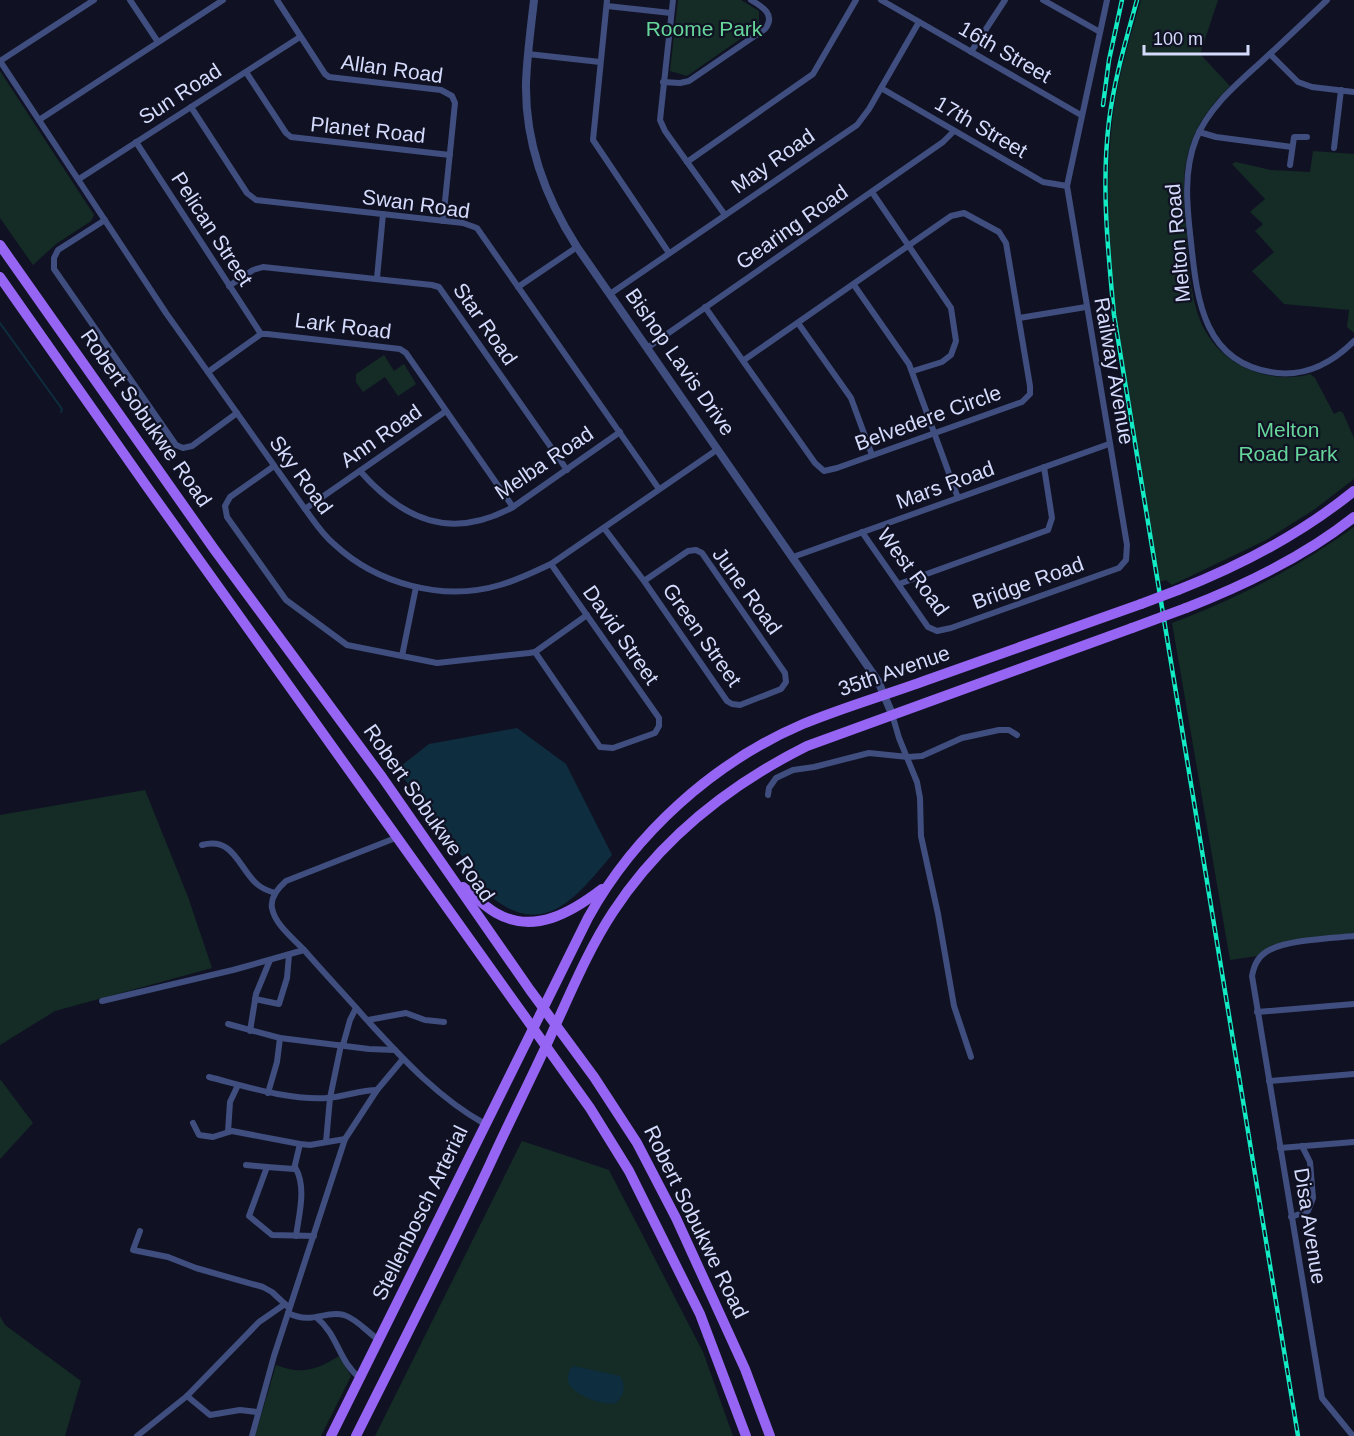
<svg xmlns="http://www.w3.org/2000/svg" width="1354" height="1436" font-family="Helvetica,sans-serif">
<rect width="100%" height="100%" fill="#101223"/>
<g fill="#142c25">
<path d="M678 0H741L759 11V26L687 76 670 71Z"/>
<path d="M1141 0H1218L1200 54 1230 86C1213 103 1199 120 1191 143 1180 174 1184 206 1187 238 1189 265 1190 295 1200 320 1217 363 1266 386 1310 374L1315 378 1334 414 1340 411 1343 413 1354 438V479L1315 509 1266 540 1172 585 1166 580 1160 582C1134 434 1094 265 1113 115 1118 76 1130 38 1141 0Z"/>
<path d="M0 71 94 215 91 221 56 244 33 265 0 218Z"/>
<path d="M1313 151 1354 154V333L1347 327 1349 310 1284 304 1252 271 1274 252 1255 231 1263 224 1250 212 1265 199 1232 164 1236 162 1271 170 1310 172Z"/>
<path d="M384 355 394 371 404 364 416 384 398 396 385 377 363 392 356 382V374Z"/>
<path d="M1354 527V933L1299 939 1272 945 1257 956 1230 960 1172 623C1238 598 1297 568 1354 527Z"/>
<path d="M145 790 188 897 212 968 55 1011 0 1045V815Z"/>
<path d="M0 1079 33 1123 0 1159Z"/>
<path d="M522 1141 609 1170 703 1352 733 1436H375Z"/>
<path d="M0 1316 5 1325 81 1381 65 1436H0Z"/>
<path d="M339 1356 351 1376 321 1436H255L276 1365C301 1375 317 1370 339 1356Z"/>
</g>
<g fill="#0e2d3e">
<path d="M517 728 566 764 612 855C580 892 547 940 494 899L397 769 429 744Z"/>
<path d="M574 1366 620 1376C626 1386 625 1394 616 1403 604 1406 575 1396 569 1384 567 1378 568 1374 570 1369Z"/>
</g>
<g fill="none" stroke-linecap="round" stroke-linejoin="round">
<path stroke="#0e2d3e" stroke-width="2" d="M0 323 62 409 61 412"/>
<g stroke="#3f4e7e" stroke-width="6">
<path d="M130 0 158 42"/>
<path d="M277 0 325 74 329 77 441 90 452 96 455 103 443 221"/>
<path d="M607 0 593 140 669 253"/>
<path d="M673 0 660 120 665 131 725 215"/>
<path d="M881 0 1081 115"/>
<path d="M1043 0 1100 32"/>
<path d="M1327 0C1305 21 1283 42 1260 63 1236 85 1209 107 1196 139 1183 171 1187 208 1191 242 1197 301 1204 365 1277 373 1308 376 1333 362 1354 341"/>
<path d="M607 6 671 13"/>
<path d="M971 52 1005 0"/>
<path d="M528 54 600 62"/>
<path d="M1270 54 1298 82 1312 87 1354 92"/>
<path d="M0 61 166 313 305 509C314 521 322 534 334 544 377 584 443 602 500 585 518 580 534 572 551 564L718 449"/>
<path d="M0 61 94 0"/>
<path d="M246 72 286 133 291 137 450 155"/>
<path d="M663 82 680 83 689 81 765 29C776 15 763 7 751 0"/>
<path d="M881 88 1043 182 1067 186"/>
<path d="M191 107 247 193 256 200 463 223 477 228 659 489"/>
<path d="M39 120 223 0"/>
<path d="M1199 132 1216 137 1292 147"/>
<path d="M136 142 261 334"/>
<path d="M1334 148 1341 90"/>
<path d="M687 162 813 74 856 0"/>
<path d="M1290 165 1294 137H1307"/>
<path d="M79 179 300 37"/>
<path d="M872 192 951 308 956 341 951 355 942 362 913 371"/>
<path d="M105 220 58 250 54 258V269L176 445 183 448 192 446 237 413"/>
<path d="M377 278 383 214"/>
<path d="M854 285 909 364 958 498"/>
<path d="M229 286 253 270 263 267 432 285 439 287 567 470"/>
<path d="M518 287 577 247"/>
<path d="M610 294 857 125 869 109 919 22"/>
<path d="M705 307 815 463 824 471 837 468 1022 402 1030 394V386L1006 243 999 232 964 213 951 216 744 360"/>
<path d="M1019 318 1086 307"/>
<path d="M798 323 851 398 872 455"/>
<path d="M647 348 943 142 954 131"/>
<path d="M208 372 261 334H267L400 349 406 353 513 507"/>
<path d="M274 466 230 497 225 506 227 517 286 600 347 645 437 663 529 653 535 652 587 615"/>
<path d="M360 471C403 520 451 541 513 507L620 432"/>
<path d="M305 509 446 411"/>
<path d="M604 528 644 581 727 701 732 704 740 705 781 689 786 682 785 673 702 553 696 550 688 551 644 581"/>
<path d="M862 532 928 627 937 631 951 628 1119 568 1126 560 1127 545 1067 186 1107 0"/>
<path d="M793 557 1109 444"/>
<path d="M899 584 1048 530 1052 518 1044 467"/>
<path d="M535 652 600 747 613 748 655 733 659 726V718L551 564"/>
<path d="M402 656 416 587"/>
<path d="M892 714 899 738 917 782 920 798 921 836 938 914 954 1006 971 1057"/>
<path d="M768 795 769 788 776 778 793 770 814 767 869 753 908 757 922 756 962 738 999 730H1009L1017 735"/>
<path d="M398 837 286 881C278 888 270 897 272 908 275 925 294 939 305 951 325 974 346 996 366 1019 402 1058 438 1098 485 1124"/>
<path d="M202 845C234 836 239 869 257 884 262 889 269 891 275 893"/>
<path d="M255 999 279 1004 287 978 289 955"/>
<path d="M102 1001 233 970 304 950"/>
<path d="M1257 1012 1354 1004"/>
<path d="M368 1020 406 1013 425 1020 444 1022"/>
<path d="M228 1024 280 1038 369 1049 395 1050"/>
<path d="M250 1031 256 994 270 960"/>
<path d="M343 1045 350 1020 356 1008"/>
<path d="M209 1077C248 1087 287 1100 327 1098 344 1097 360 1090 377 1090"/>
<path d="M1269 1081 1354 1074"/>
<path d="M268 1093 277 1062 280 1038"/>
<path d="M193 1123 199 1135 213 1137 232 1131 300 1144 310 1145 345 1139"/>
<path d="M228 1132 230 1102 238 1085"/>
<path d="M326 1142 330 1098 341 1045"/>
<path d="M300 1144 294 1169 267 1167 249 1216 272 1235 314 1236"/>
<path d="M1280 1148 1354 1142"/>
<path d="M246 1165 267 1167"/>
<path d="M295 1167C307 1187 299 1214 296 1236"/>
<path d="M1291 1217 1308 1211 1313 1198 1310 1162 1302 1146"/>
<path d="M140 1231 133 1250 168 1257 196 1268 263 1287 272 1292 287 1306"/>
<path d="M288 1313C313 1325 324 1310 344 1315 357 1319 368 1333 379 1340"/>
<path d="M317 1318C338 1335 339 1362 360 1378"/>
<path d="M187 1396 210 1415 240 1410 257 1412"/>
<path d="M137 1436 187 1396 259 1322 285 1304"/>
<path d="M252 1436 274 1356 345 1139 377 1090 403 1059"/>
<path d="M1353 1436 1322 1398 1252 976C1254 966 1257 958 1266 952 1283 940 1332 938 1354 936"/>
</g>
<path stroke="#3f4e7e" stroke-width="8" d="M534 0C531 27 527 55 526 83 525 143 545 197 577 247L878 681 892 714"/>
<g stroke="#9665f3" stroke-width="10">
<path d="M0 245 214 549 382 777 530 990 594 1077 637 1143 676 1218 745 1369 770 1436"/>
<path d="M0 277 145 484 590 1108 629 1171 700 1314 746 1436"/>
<path d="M1178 590C1242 565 1301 534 1354 491"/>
<path d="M1186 608C1245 585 1304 557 1354 517"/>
<path d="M463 887C473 895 484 906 496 913 534 935 572 912 602 889"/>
<path d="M331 1436 588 918C635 833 714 762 803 724 844 707 886 695 927 680 998 655 1069 629 1141 604"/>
<path d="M356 1436C401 1346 447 1256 490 1164 510 1120 532 1077 552 1033 571 992 588 950 613 912 661 839 729 785 807 746L1132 628"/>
</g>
<g stroke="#12ebc4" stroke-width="4.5">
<g id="rail">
<path d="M1137 0C1126 40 1114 80 1109 121 1101 185 1108 251 1114 315L1298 1436"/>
<path d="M1103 105 1109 60 1122 0"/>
</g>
</g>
<use href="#rail" stroke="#101223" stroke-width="2" stroke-dasharray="7" stroke-linecap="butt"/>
<g stroke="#9665f3" stroke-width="10">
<path d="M1141 604 1178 590"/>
<path d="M1132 628 1186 608"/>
</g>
</g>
<g text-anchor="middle" stroke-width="4.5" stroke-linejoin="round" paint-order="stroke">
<g font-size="21" fill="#67d69b" stroke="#101223">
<text x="704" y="36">Roome Park</text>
<text x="1288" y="437">Melton<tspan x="1288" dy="24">Road Park</tspan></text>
</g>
<g font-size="21" fill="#d5dbfc" stroke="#101223">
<text transform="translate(1005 52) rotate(30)" y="7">16th Street</text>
<text transform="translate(392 69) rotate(8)" y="7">Allan Road</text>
<text transform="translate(180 94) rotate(-33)" y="7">Sun Road</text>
<text transform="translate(981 127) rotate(30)" y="7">17th Street</text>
<text transform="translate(368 130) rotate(6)" y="7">Planet Road</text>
<text transform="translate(773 161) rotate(-35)" y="7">May Road</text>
<text transform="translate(416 204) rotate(8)" y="7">Swan Road</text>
<text transform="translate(792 227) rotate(-35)" y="7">Gearing Road</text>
<text transform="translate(212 229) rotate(57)" y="7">Pelican Street</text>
<text transform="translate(1178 243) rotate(-95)" y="7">Melton Road</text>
<text transform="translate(485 324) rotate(55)" y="7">Star Road</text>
<text transform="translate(343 326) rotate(7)" y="7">Lark Road</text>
<text transform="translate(680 362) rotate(55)" y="7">Bishop Lavis Drive</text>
<text transform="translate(1114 371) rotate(80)" y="7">Railway Avenue</text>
<text transform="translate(146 418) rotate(55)" y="7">Robert Sobukwe Road</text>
<text transform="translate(928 418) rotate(-20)" y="7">Belvedere Circle</text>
<text transform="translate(381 436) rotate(-35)" y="7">Ann Road</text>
<text transform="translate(544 463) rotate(-34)" y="7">Melba Road</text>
<text transform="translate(301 475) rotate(54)" y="7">Sky Road</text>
<text transform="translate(945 485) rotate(-20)" y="7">Mars Road</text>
<text transform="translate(913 572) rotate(53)" y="7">West Road</text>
<text transform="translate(1028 583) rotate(-20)" y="7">Bridge Road</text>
<text transform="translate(747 591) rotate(54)" y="7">June Road</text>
<text transform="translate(621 635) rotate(55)" y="7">David Street</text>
<text transform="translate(702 635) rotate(55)" y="7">Green Street</text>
<text transform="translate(894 671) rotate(-19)" y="7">35th Avenue</text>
<text transform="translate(429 813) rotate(55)" y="7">Robert Sobukwe Road</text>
<text transform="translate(420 1213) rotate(-64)" y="7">Stellenbosch Arterial</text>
<text transform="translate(696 1222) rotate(64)" y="7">Robert Sobukwe Road</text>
<text transform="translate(1310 1226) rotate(81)" y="7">Disa Avenue</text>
</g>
</g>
<path d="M1144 45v9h104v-9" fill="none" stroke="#d5dbfc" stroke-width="3"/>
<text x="1153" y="45" font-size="18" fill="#d5dbfc" stroke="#101223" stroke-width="4.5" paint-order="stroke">100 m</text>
</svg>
